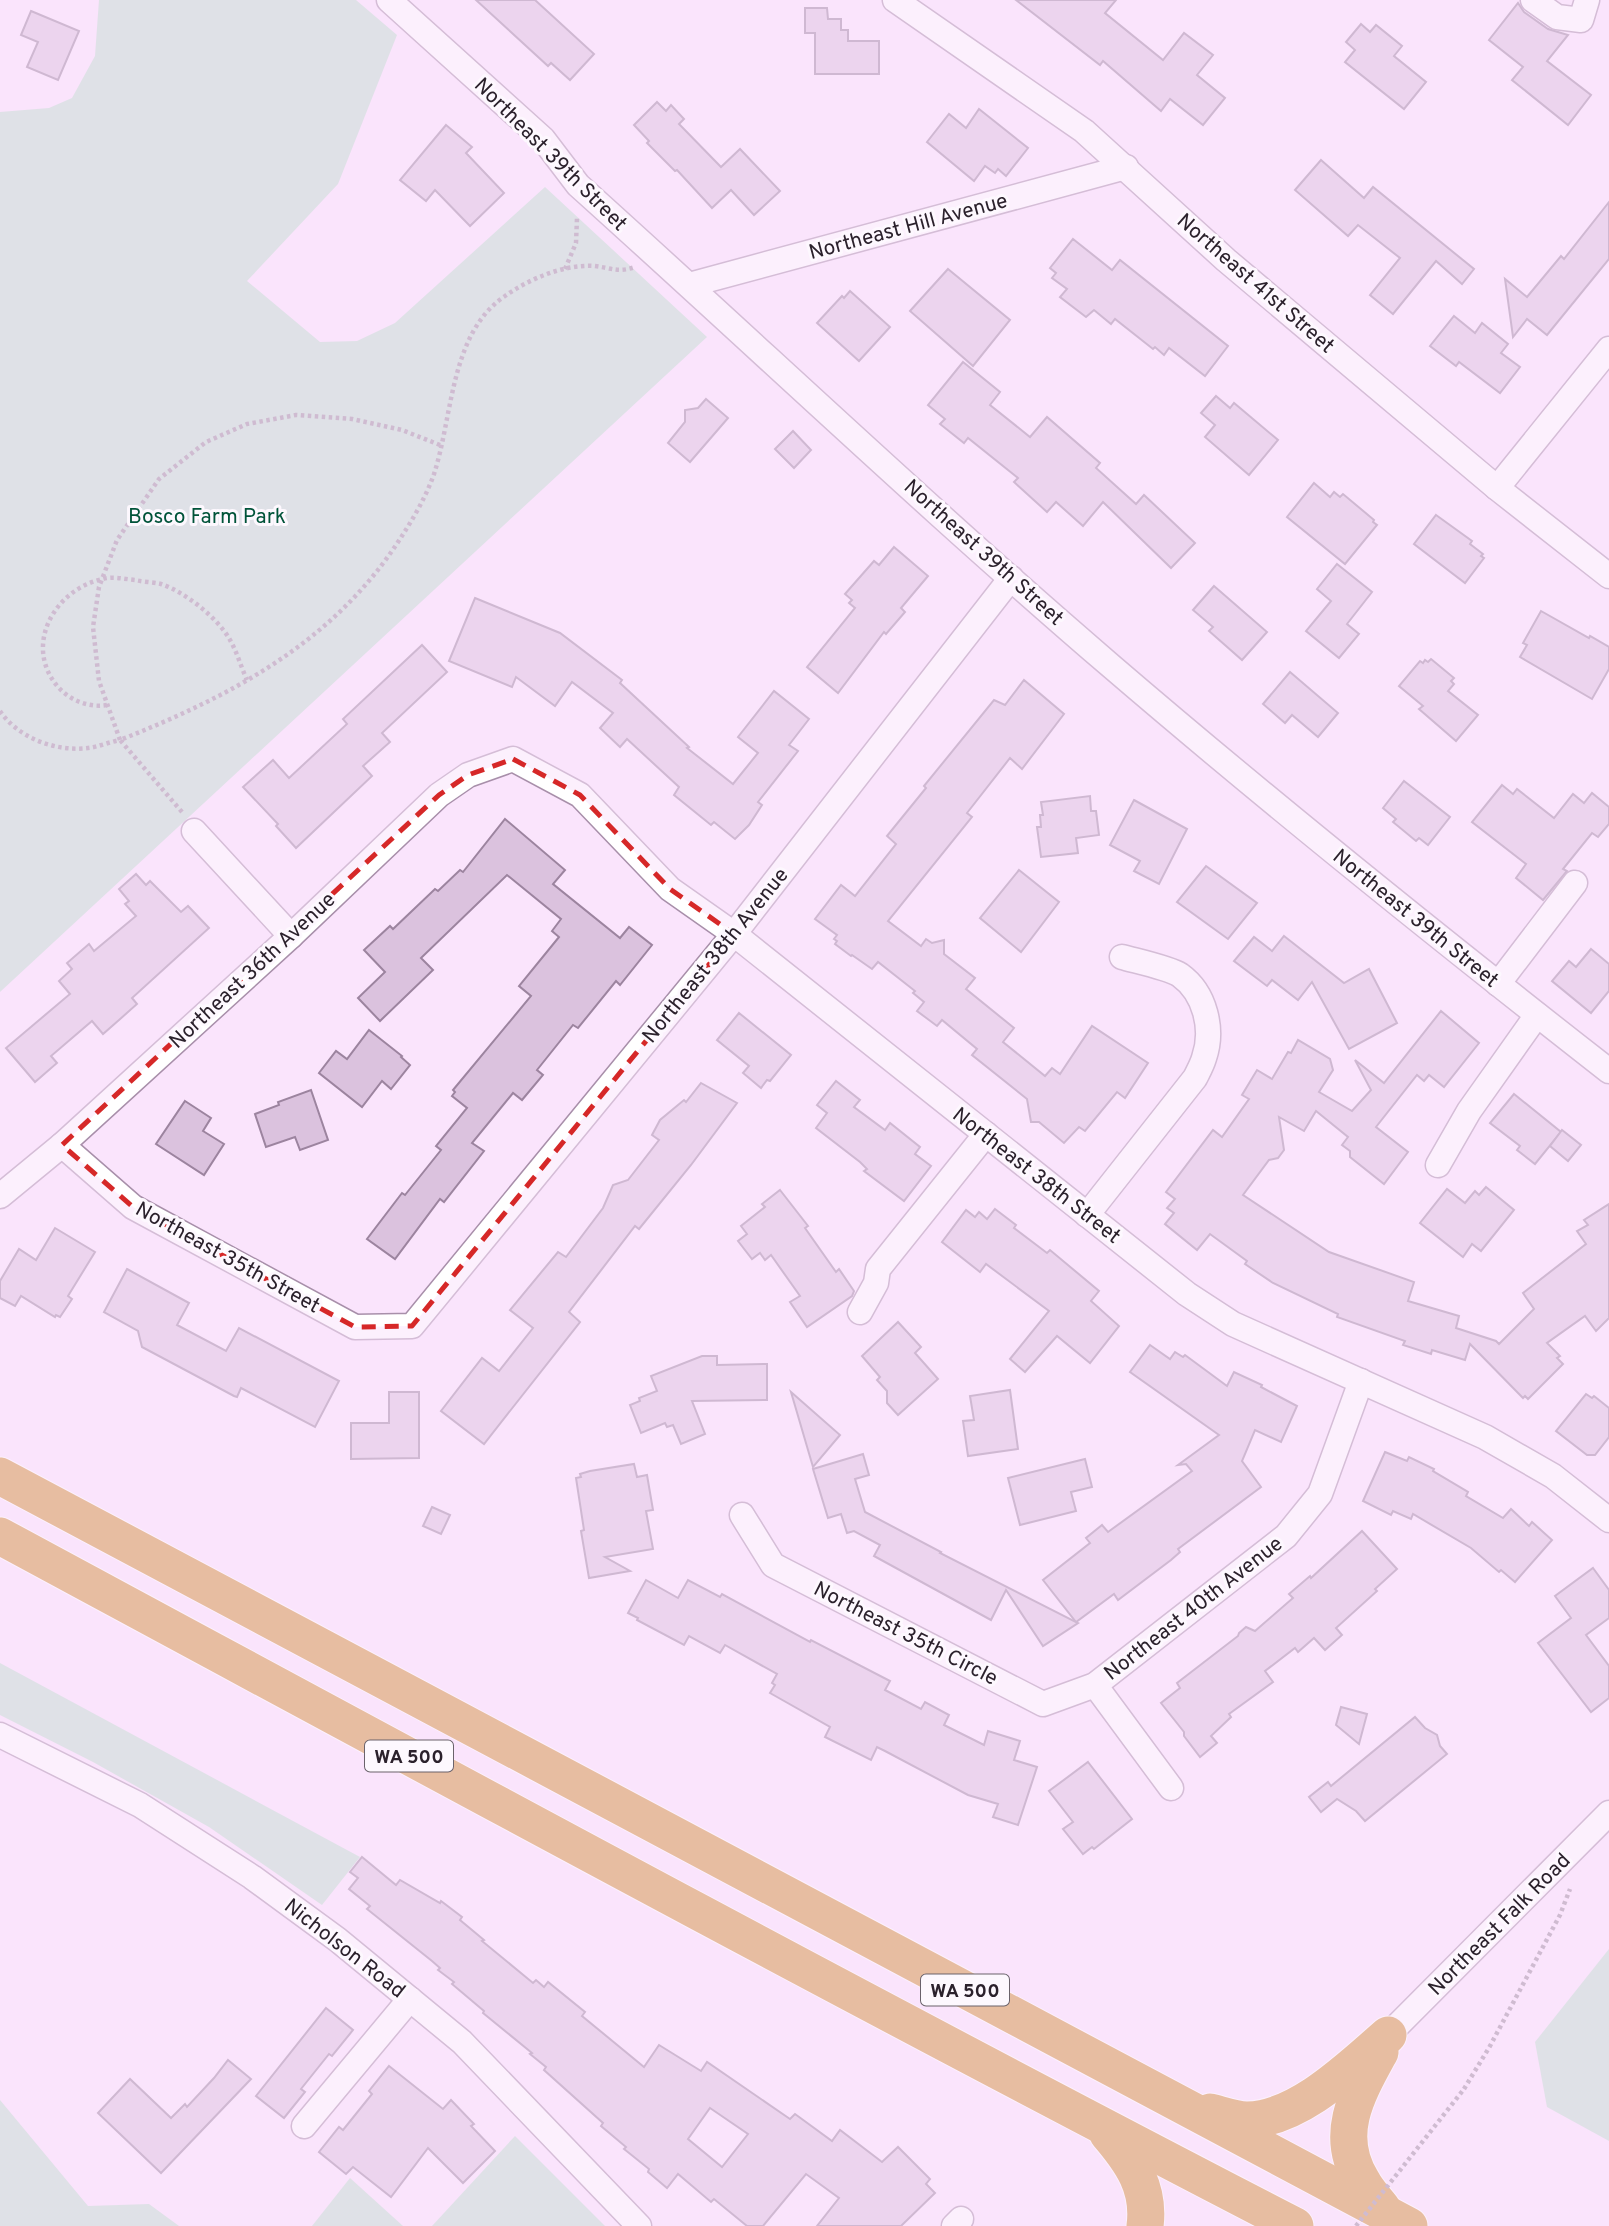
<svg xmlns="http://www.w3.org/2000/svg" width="1609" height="2226" font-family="Overpass,sans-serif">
<rect width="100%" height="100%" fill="#fae4fc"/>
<g fill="#bfdecf">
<path d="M99 0H356L397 35 338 184 247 281 320 342 357 341 395 323 545 187 707 337 0 992V112L49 108 72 98 95 56Z"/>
<path d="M0 1663 360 1857 322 1905 209 1827 93 1762 0 1715Z"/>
<path d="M1609 1949V2141L1547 2107 1535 2042Z"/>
<path d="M0 2100 88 2206 149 2204 179 2226H0Z"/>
<path d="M515 2136 605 2226H432Z"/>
<path d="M350 2178 403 2226H312Z"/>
</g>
<g fill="#dbc2de" stroke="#9c849f" stroke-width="2" fill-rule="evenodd">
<path d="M476 0H535L594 54 570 80 551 63 548 66Z"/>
<path d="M1016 0H1116L1105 13 1163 60 1184 33 1213 55 1197 75 1225 98 1203 125 1170 99 1161 111 1103 61 1100 65Z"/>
<path d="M1518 3 1524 12 1548 29 1568 35 1547 61 1591 95 1568 125 1512 80 1523 67 1489 40Z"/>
<path d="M805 8H827L828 19H841V30H848V41H879V74H815V33H805Z"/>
<path d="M31 11 79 31 58 80 27 67 38 42 21 35Z"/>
<path d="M1361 24 1370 32 1376 25 1402 46 1394 56 1426 82 1404 109 1345 62 1355 50 1346 42Z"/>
<path d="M657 102 666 111 671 105 684 119 679 124 721 167 740 149 780 191 754 215 731 190 712 208 677 170 675 171 647 143 649 141 634 125Z"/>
<path d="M979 109 1028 148 1006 176 998 169 995 173 985 166 974 181 927 142 949 114 966 128Z"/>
<path d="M446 125 472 147 466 153 504 193 470 226 435 190 426 201 400 180Z"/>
<path d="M1321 160 1364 198 1373 187 1474 269 1462 284 1436 261 1393 314 1370 295 1400 258 1358 225 1348 236 1295 190Z"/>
<path d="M1609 202V259L1547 335 1527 319 1513 337 1505 279 1527 297 1561 256 1564 259Z"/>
<path d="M1073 239 1112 270 1120 260 1228 346 1205 376 1169 348 1164 355 1155 347 1153 349 1115 319 1111 324 1094 310 1086 317 1060 297 1067 289 1052 278 1056 273 1050 268Z"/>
<path d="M948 269 1010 320 973 366 910 311Z"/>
<path d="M850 291 890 327 859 361 817 323 842 296 844 298Z"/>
<path d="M1454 316 1475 333 1482 323 1508 344 1501 353 1520 367 1500 393 1459 362 1456 366 1430 346Z"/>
<path d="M963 362 1000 392 990 405 1030 437 1047 417 1100 463 1096 468 1136 504 1144 495 1195 543 1171 568 1103 502 1083 526 1056 502 1047 512 1014 482 1018 478 968 438 964 443 940 424 945 419 928 405Z"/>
<path d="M1216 396 1230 408 1234 403 1278 440 1249 475 1205 437 1215 425 1201 413Z"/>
<path d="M706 399 728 418 690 462 668 443 685 422V410L698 408Z"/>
<path d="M793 431 811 450 794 468 775 449Z"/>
<path d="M1314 483 1330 497 1334 492 1340 497 1343 494 1374 520 1373 522 1377 525 1345 564 1287 517Z"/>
<path d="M1436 515 1472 541 1470 544 1483 554 1481 556 1484 558 1465 583 1414 544Z"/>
<path d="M894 547 928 576 901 608 905 612 886 634 884 632 838 693 807 667 855 608 849 603 852 600 845 594 874 561 879 565Z"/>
<path d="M1337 564 1372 592 1347 624 1359 634 1339 658 1306 631 1331 601 1317 589Z"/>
<path d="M1214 586 1267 632 1242 660 1209 631 1213 627 1193 610Z"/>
<path d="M475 598 560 633 622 680 620 683 689 747 687 748 733 784 758 753 738 737 774 691 809 719 789 745 798 751 758 802 762 805 749 825 735 839 714 822 711 825 674 795 679 787 627 739 620 747 600 728 613 713 572 682 555 706 516 677 512 687 449 661Z"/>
<path d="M1541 611 1589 638 1590 636 1609 647V669L1592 699 1520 657 1527 645 1523 643Z"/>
<path d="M422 645 447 672 382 733 390 742 363 766 372 776 296 848 276 826 278 824 243 787 273 760 289 778 347 724 343 719Z"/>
<path d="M1431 659 1454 678 1451 681 1454 684 1448 691 1478 715 1456 741 1419 709 1423 706 1399 686 1420 661 1423 663 1425 660 1428 662Z"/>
<path d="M1290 672 1338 713 1318 737 1292 715 1285 723 1263 704Z"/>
<path d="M1024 680 1064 714 1022 769 1010 758 967 813 972 817 888 921 921 946 926 939 932 943 944 940V954L975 978 966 989 1014 1028 1003 1042 1045 1076 1052 1068 1060 1074 1092 1026 1148 1063 1125 1098 1117 1092 1085 1131 1079 1127 1064 1143 1039 1122H1031L1027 1099 972 1055 977 1049 942 1020 937 1026 917 1011 924 1002 913 993 915 991 878 962 872 969 852 955 851 956 835 944 837 941 834 939 837 935 815 919 841 885 855 896 896 844 887 836 926 788 924 786 994 700 1005 705Z"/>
<path d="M1404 781 1450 817 1428 845 1419 838 1416 841 1393 822 1396 819 1383 808Z"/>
<path d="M1502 785 1513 794 1517 789 1554 818 1573 794 1584 803 1592 793 1609 807V824L1598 837 1592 833 1563 869 1567 871 1543 900 1516 878 1526 864 1472 822Z"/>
<path d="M1090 796 1091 811H1096L1099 835 1076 838 1078 853 1041 857 1037 827H1041L1040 815H1043L1041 802Z"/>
<path d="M1134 800 1187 829 1159 884 1134 871 1140 861 1110 845Z"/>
<path d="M505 819 565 870 553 884 620 938 629 927 652 945 620 985 616 981 578 1028 573 1025 537 1070 543 1075 522 1100 513 1093 472 1143 484 1151 444 1202 440 1199 395 1259 367 1239 402 1193 405 1195 441 1150 436 1146 467 1108 452 1096 455 1092 453 1090 531 996 519 986 559 937 552 931 561 919 507 875 421 958 433 970 380 1021 358 998 385 972 364 950 390 926 393 929 435 889 438 891 460 870 463 872Z"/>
<path d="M1206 866 1257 903 1228 939 1177 902Z"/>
<path d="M1019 870 1059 902 1021 952 980 918Z"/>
<path d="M136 874 146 885 150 881 181 912 188 906 209 928 132 998 137 1004 119 1020 103 1034 92 1021 51 1056 57 1063 35 1082 6 1048 70 994 59 981 72 969 67 963 89 944 94 951 136 916 125 904 129 901 119 889Z"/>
<path d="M1284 936 1344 983 1369 969 1397 1023 1349 1049 1312 982 1298 1000 1272 980 1267 986 1234 961 1254 937 1272 951Z"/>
<path d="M1591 949 1609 964V991L1591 1013 1552 981 1569 961 1576 967Z"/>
<path d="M1441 1011 1479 1043 1444 1087 1429 1075 1424 1081 1417 1075 1376 1127 1408 1152 1384 1184 1350 1157V1151L1342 1145 1348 1137 1316 1111 1304 1131 1279 1117 1284 1150 1278 1158 1269 1160 1243 1195 1329 1252 1414 1282 1408 1301 1459 1316 1456 1328 1496 1341 1499 1344 1534 1309 1523 1293 1586 1244 1577 1231 1588 1225 1584 1220 1609 1204V1318L1596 1331 1585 1316 1547 1343 1560 1356 1557 1358 1563 1364 1528 1399 1525 1396 1523 1398 1470 1344 1465 1360 1432 1350 1431 1354 1403 1345 1405 1341 1337 1317 1338 1314 1273 1283 1245 1264 1247 1261 1210 1234 1197 1250 1165 1224 1174 1213 1167 1208 1175 1199 1166 1192 1213 1130 1222 1137 1249 1099 1242 1095 1257 1070 1272 1079 1288 1052 1291 1053 1298 1040 1330 1059 1333 1070 1319 1092 1352 1111 1371 1090 1355 1060 1384 1083Z"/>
<path d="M739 1013 791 1055 770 1081 767 1080 761 1088 743 1073 749 1066 717 1040Z"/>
<path d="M369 1030 402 1056 401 1057 410 1065 391 1089 382 1081 362 1107 319 1073 336 1051 347 1059Z"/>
<path d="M836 1081 860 1100 854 1107 885 1130 890 1123 920 1147 915 1154 931 1166 904 1201 864 1171 867 1169 860 1162 816 1128 827 1113 817 1105Z"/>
<path d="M701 1083 737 1103 691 1165 639 1229 635 1226 569 1312 580 1322 484 1444 441 1411 482 1358 499 1371 533 1328 510 1310 558 1252 566 1257 603 1208 613 1185 628 1180 659 1140 652 1135 660 1120 684 1100 686 1102Z"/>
<path d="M311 1090 328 1140 300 1150 295 1137 266 1147 255 1114 279 1105 278 1102Z"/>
<path d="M1514 1094 1561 1132 1535 1164 1517 1150 1520 1146 1490 1123Z"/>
<path d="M185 1101 211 1118 203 1131 224 1144 204 1175 156 1144Z"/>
<path d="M1562 1130 1581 1145 1568 1161 1550 1146Z"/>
<path d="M1486 1187 1514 1210 1481 1251 1472 1244 1463 1257 1420 1223 1447 1189 1465 1203 1475 1191 1479 1195Z"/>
<path d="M780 1190 808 1226 805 1228 836 1272 839 1269 854 1291 852 1296 807 1327 790 1302 800 1296 771 1255 765 1260 760 1253 752 1259 738 1241 747 1234 741 1226 765 1207 762 1204Z"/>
<path d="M995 1209 1016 1225 1014 1228 1047 1253 1050 1250 1099 1291 1091 1301 1119 1326 1090 1363 1057 1336 1025 1372 1010 1359 1049 1311 986 1264 980 1272 942 1242 966 1210 975 1217 979 1212 987 1219Z"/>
<path d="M55 1228 95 1252 68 1296 72 1299 60 1317 56 1315 55 1317 21 1296 15 1306 0 1298V1281L19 1249 36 1260Z"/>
<path d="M127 1269 189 1303 177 1325 226 1351 239 1328 339 1381 315 1427 241 1388 237 1397 234 1396 142 1347 138 1331 104 1312Z"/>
<path d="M898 1322 921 1347 915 1353 938 1379 898 1415 887 1403V1391L877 1380 880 1377 862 1356Z"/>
<path d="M1150 1345 1170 1359 1175 1352 1183 1357 1185 1355 1227 1386 1234 1372 1262 1385 1261 1387 1297 1406 1281 1442 1255 1430 1242 1461 1261 1487 1178 1549 1180 1552 1171 1560 1118 1600 1114 1594 1076 1622 1043 1580 1090 1543 1086 1538 1102 1525 1108 1532 1192 1471 1186 1464 1178 1465 1219 1435 1130 1372Z"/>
<path d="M702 1356H717V1365L767 1364V1400L692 1401 705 1434 681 1444 673 1425 667 1427 665 1423 641 1433 630 1405 640 1401 639 1398 657 1391 651 1376Z"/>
<path d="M1010 1390 1018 1449 968 1456 963 1421 974 1420 970 1396Z"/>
<path d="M389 1392H419V1458L351 1459V1423H389Z"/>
<path d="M791 1392 840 1435 813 1467Z"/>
<path d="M1586 1394 1592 1398 1594 1396 1609 1408V1437L1595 1455H1587L1556 1431Z"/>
<path d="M1385 1452 1407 1461 1409 1457 1434 1469 1433 1471 1468 1492 1466 1496 1503 1518 1511 1509 1529 1526 1532 1522 1552 1540 1515 1582 1501 1570 1499 1572 1471 1548 1413 1514 1411 1519 1393 1511 1391 1515 1363 1501Z"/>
<path d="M863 1454 869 1475 855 1479 865 1512 941 1552 940 1553 1078 1623 1043 1646 1006 1590 991 1620 874 1556 880 1545 854 1531 847 1533 841 1514 828 1518 813 1469Z"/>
<path d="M1085 1459 1092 1487 1071 1492 1076 1511 1020 1525 1008 1478Z"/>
<path d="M634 1464 637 1477 647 1475 653 1510 646 1511 653 1549 605 1557 630 1571 589 1578 581 1531 584 1530 576 1478 581 1477 580 1474 590 1471Z"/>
<path d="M432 1507 450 1515 441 1534 423 1526Z"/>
<path d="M1362 1531 1397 1569 1375 1589 1377 1591 1336 1628 1342 1635 1325 1650 1314 1638 1298 1652 1295 1648 1265 1671 1273 1682 1229 1714 1231 1717 1211 1736 1217 1743 1200 1757 1184 1736V1732L1161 1703 1180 1688 1177 1683 1238 1636 1239 1633 1246 1627 1255 1631 1293 1598 1289 1594 1310 1576 1311 1578Z"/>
<path d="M1593 1568 1609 1590V1618L1586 1635 1609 1666V1698L1591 1712 1538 1643 1571 1618 1555 1596Z"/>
<path d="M646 1580 678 1598 688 1580 720 1597 722 1594 810 1642 811 1640 890 1681 885 1690 921 1709 925 1702 949 1715 944 1725 984 1745 988 1731 1020 1741 1014 1760 1037 1767 1018 1825 993 1817 998 1804 968 1795 885 1751 877 1747 871 1760 825 1737 830 1727 770 1693 775 1685 772 1683 777 1674 725 1645 720 1653 689 1636 684 1645 637 1620 638 1618 628 1613Z"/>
<path d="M1341 1707 1367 1714 1359 1744 1336 1725Z"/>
<path d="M1415 1717 1425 1728 1437 1735 1440 1746 1447 1754 1365 1821 1356 1811 1337 1799 1321 1812 1309 1797 1328 1782 1331 1786Z"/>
<path d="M1088 1762 1132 1819 1094 1849 1092 1847 1083 1854 1063 1829 1073 1822 1049 1791Z"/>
<path d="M362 1857 396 1885 400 1880 440 1903 441 1901 462 1917 460 1920 484 1940 482 1941 533 1983 536 1980 544 1987 548 1982 585 2012 582 2016 644 2067 659 2045 701 2071 707 2062 790 2119 795 2114 832 2141 840 2130 882 2162 898 2147 930 2179 926 2184 935 2193 901 2226H817L839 2198 806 2174 763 2226H747L714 2199 711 2202 678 2174 667 2188 648 2172 649 2169 624 2149 626 2147 601 2126 603 2123 544 2070 546 2067 530 2054 532 2053 483 2013 484 2011 452 1984 454 1982 438 1970 440 1968 432 1961 367 1909 370 1906 349 1889 358 1878 350 1872ZM710 2108 748 2134 722 2167 688 2139Z"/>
<path d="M326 2008 353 2030 332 2056 329 2054 301 2089 305 2092 284 2118 256 2096Z"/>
<path d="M228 2060 251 2079 161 2173 98 2113 130 2079 171 2118 185 2104 187 2107 214 2078Z"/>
<path d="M389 2066 443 2109 451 2100 474 2124 471 2126 495 2151 463 2183 428 2148 391 2197 353 2167 346 2174 319 2152 339 2127 343 2130 372 2094 369 2091Z"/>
</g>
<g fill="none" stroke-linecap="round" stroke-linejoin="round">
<g stroke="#a88faa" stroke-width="27">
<g id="minor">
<path d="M389 0 543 139 578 185C756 345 929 510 1111 666 1273 805 1440 939 1609 1071"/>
<path d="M895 0 1084 131 1226 260 1497 488 1609 576"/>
<path d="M1533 0 1557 17 1581 20 1587 0"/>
<path d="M689 285 1126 167"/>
<path d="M1497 488 1609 349"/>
<path d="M194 831 291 936"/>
<path d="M1498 984 1575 883"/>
<path d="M62 1145 133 1207 355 1327 412 1326 734 934 1011 578"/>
<path d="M1438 1165 1469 1111 1537 1015"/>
<path d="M0 1196 62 1145 291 936 439 795 468 775 513 759 580 795 670 889 734 934 1187 1294 1233 1324 1485 1437 1553 1476 1609 1520"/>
<path d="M1087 1215 1195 1078C1198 1072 1202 1065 1204 1058 1214 1029 1205 993 1180 975 1169 968 1136 961 1122 957"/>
<path d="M860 1312 876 1283 878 1269 986 1134"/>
<path d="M742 1515 773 1565 1043 1704 1095 1685 1286 1536 1320 1494 1361 1381"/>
<path d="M1095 1685 1171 1788"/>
<path d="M0 1735 140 1805 252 1877 338 1940 462 2042 639 2226"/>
<path d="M1388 2035 1609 1813"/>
<path d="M304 2126 410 1999"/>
<path d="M954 2226 961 2219"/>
</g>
</g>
<g stroke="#fff" stroke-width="39">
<g id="highway">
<path d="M0 1476 1409 2226"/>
<path d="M0 1536C430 1768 860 2001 1295 2226"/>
<path d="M1380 2052C1357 2094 1333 2135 1362 2181 1367 2191 1375 2199 1382 2208"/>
<path d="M1210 2112C1222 2115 1236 2120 1247 2120 1299 2119 1351 2067 1388 2035"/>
<path d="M1108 2134C1132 2162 1150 2188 1145 2226"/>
</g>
</g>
<g stroke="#9c8b9d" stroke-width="4.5" stroke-dasharray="3.5 3.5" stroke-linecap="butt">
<path d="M565 269 576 243 577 218"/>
<path d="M107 705C90 708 71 701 59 688 22 647 54 589 103 579 113 576 124 579 135 580 143 582 153 582 161 584 185 592 218 618 230 640 237 652 241 667 247 680"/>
<path d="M0 711C18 738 56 752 88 748 98 747 109 742 120 740L99 681 93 627 99 587 117 540 159 479 206 442 247 424 296 415 352 419 402 430 440 445"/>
<path d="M182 812 120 740C231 696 333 643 400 539 413 519 426 497 434 474 453 416 450 333 505 296 529 279 564 264 594 266 612 268 618 273 635 267"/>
<path d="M1464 2089 1490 2046 1560 1915 1570 1889"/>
</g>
<use href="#minor" stroke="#fff" stroke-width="24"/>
<use href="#highway" stroke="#d18f34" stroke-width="37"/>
<path stroke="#9c8b9d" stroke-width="4.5" stroke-dasharray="3.5 3.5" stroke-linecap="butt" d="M1356 2226 1464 2089"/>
</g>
<path d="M0 0H1609V2226H0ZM513 759 580 795 670 889 734 934 412 1326 355 1327 133 1207 62 1145 439 795 468 775Z" fill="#fae4fc" fill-opacity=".55" fill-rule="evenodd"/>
<path fill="none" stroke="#d62828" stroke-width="5" stroke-dasharray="14 9" stroke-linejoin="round" d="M513 759 580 795 670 889 734 934 412 1326 355 1327 133 1207 62 1145 439 795 468 775Z"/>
<g text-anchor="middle" stroke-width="6" stroke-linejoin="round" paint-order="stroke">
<g fill="#fdf8fe" stroke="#6a626b" stroke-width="2">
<rect x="365" y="1740.5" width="88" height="31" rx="5"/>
<rect x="921" y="1974.5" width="88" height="31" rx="5"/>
</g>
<g font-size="19" font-weight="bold" fill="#2b212c">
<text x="409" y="1763">WA 500</text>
<text x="965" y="1997">WA 500</text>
</g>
<g font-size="21" fill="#2b212c" stroke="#fdf8fe">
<text transform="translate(551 154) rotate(45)" y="7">Northeast 39th Street</text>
<text transform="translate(908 226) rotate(-15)" y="7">Northeast Hill Avenue</text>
<text transform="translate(1256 283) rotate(41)" y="7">Northeast 41st Street</text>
<text transform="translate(984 552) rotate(42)" y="7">Northeast 39th Street</text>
<text transform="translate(1416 918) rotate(39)" y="7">Northeast 39th Street</text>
<text transform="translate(715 955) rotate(-51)" y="7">Northeast 38th Avenue</text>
<text transform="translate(252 970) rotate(-43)" y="7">Northeast 36th Avenue</text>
<text transform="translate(1037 1175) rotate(38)" y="7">Northeast 38th Street</text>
<text transform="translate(228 1257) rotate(29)" y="7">Northeast 35th Street</text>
<text transform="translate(1193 1608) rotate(-38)" y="7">Northeast 40th Avenue</text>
<text transform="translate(906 1633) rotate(27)" y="7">Northeast 35th Circle</text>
<text transform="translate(1499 1924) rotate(-45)" y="7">Northeast Falk Road</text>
<text transform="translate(345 1948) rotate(38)" y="7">Nicholson Road</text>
</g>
<g font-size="21" fill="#005339" stroke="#fdf8fe">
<text x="207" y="523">Bosco Farm Park</text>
</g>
</g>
</svg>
